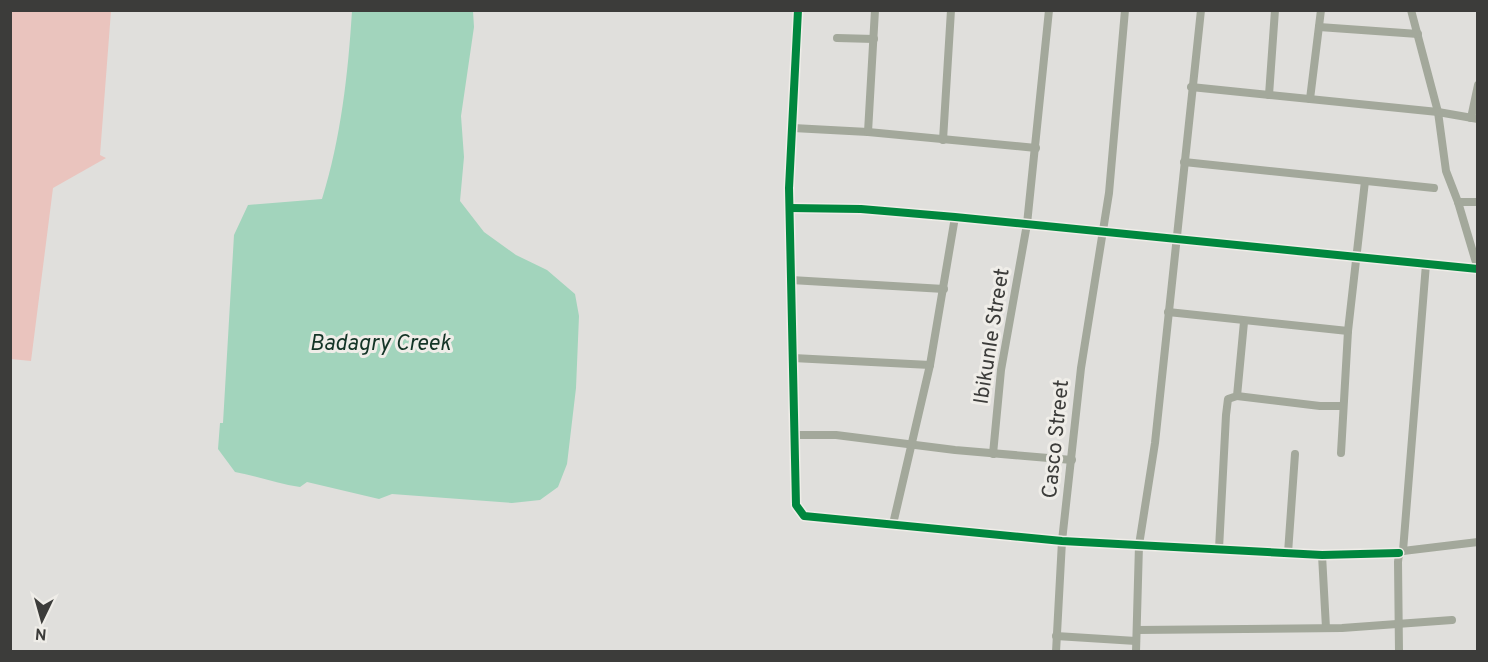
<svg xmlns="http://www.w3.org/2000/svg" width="1488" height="662" font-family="Overpass,sans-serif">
<rect width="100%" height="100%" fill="#e0dfdc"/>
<path fill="#eac4be" d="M11 10 111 11 100 155 106 158 53 188 31 361 11 359Z"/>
<path fill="#a2d4bc" d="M352 11H473L474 27 461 116 464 157 460 201 484 232 516 255 547 270 575 294 579 316 576 388 567 464 558 487 540 500 512 503 392 494 379 499 307 482 300 487C278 484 258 476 235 472L218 449 220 423H223L234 235 248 205 322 199C341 138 348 74 352 11Z"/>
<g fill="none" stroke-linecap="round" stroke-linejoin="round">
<g stroke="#a3a89b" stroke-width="8">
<path d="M798 10 789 188 796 505 804 516 1062 541 1322 555 1399 553"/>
<path d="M1411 10 1438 112 1446 171 1458 202 1478 269"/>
<path d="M1319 27 1418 34"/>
<path d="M837 38 874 39"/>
<path d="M1191 87 1438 112 1478 119"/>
<path d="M1269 95 1275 10"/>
<path d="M1310 99 1321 10"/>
<path d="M1471 118 1478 85"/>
<path d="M793 128 868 132 1036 148"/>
<path d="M868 132 875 10"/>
<path d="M943 140 951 10"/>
<path d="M1184 162 1434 188"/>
<path d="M1458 202H1478"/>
<path d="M790 208 861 209 955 217 1478 269"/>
<path d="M791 280 944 289"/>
<path d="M1168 312 1348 331"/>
<path d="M793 358 930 365"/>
<path d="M1237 396 1320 406H1343"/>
<path d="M793 435H836L955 450 1072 460"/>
<path d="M1341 453 1348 331 1365 181"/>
<path d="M993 454 1001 370 1027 224 1049 10"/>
<path d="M893 524 930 365 955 217"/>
<path d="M1219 549 1226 415 1228 399 1237 396 1244 322"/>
<path d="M1403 551 1478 542"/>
<path d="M1288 553 1295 454"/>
<path d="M1322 555 1326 628"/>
<path d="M1137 630 1342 628 1452 620"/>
<path d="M1056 636 1136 641"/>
<path d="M1056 652 1062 541 1081 368 1109 193 1125 10"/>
<path d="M1136 652 1139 545 1155 443 1201 10"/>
<path d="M1399 652 1398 562 1399 553 1403 551 1426 264"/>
</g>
<g stroke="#efede8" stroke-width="11">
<g id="cycleway">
<path d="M798 10 789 188 796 505 804 516 1062 541 1322 555 1399 553"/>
<path d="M790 208 861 209 955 217 1478 269"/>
</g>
</g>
<use href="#cycleway" stroke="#00873e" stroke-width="8"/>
</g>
<g text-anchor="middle" stroke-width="6" stroke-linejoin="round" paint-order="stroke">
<g font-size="21" fill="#3c3c3a" stroke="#efede8">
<text transform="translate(991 336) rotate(-81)" y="7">Ibikunle Street</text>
<text transform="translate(1055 439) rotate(-84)" y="7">Casco Street</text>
</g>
<g font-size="22" font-style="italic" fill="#133426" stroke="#efede8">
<text x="380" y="350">Badagry Creek</text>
</g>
</g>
<rect width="1488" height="662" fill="none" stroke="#3c3c3a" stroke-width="24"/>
<g transform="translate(42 620) rotate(185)" stroke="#efede8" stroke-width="4.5" paint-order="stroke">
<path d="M0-4.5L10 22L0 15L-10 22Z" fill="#3c3c3a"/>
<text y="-9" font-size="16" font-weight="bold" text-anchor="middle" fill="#3c3c3a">N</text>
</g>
</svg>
